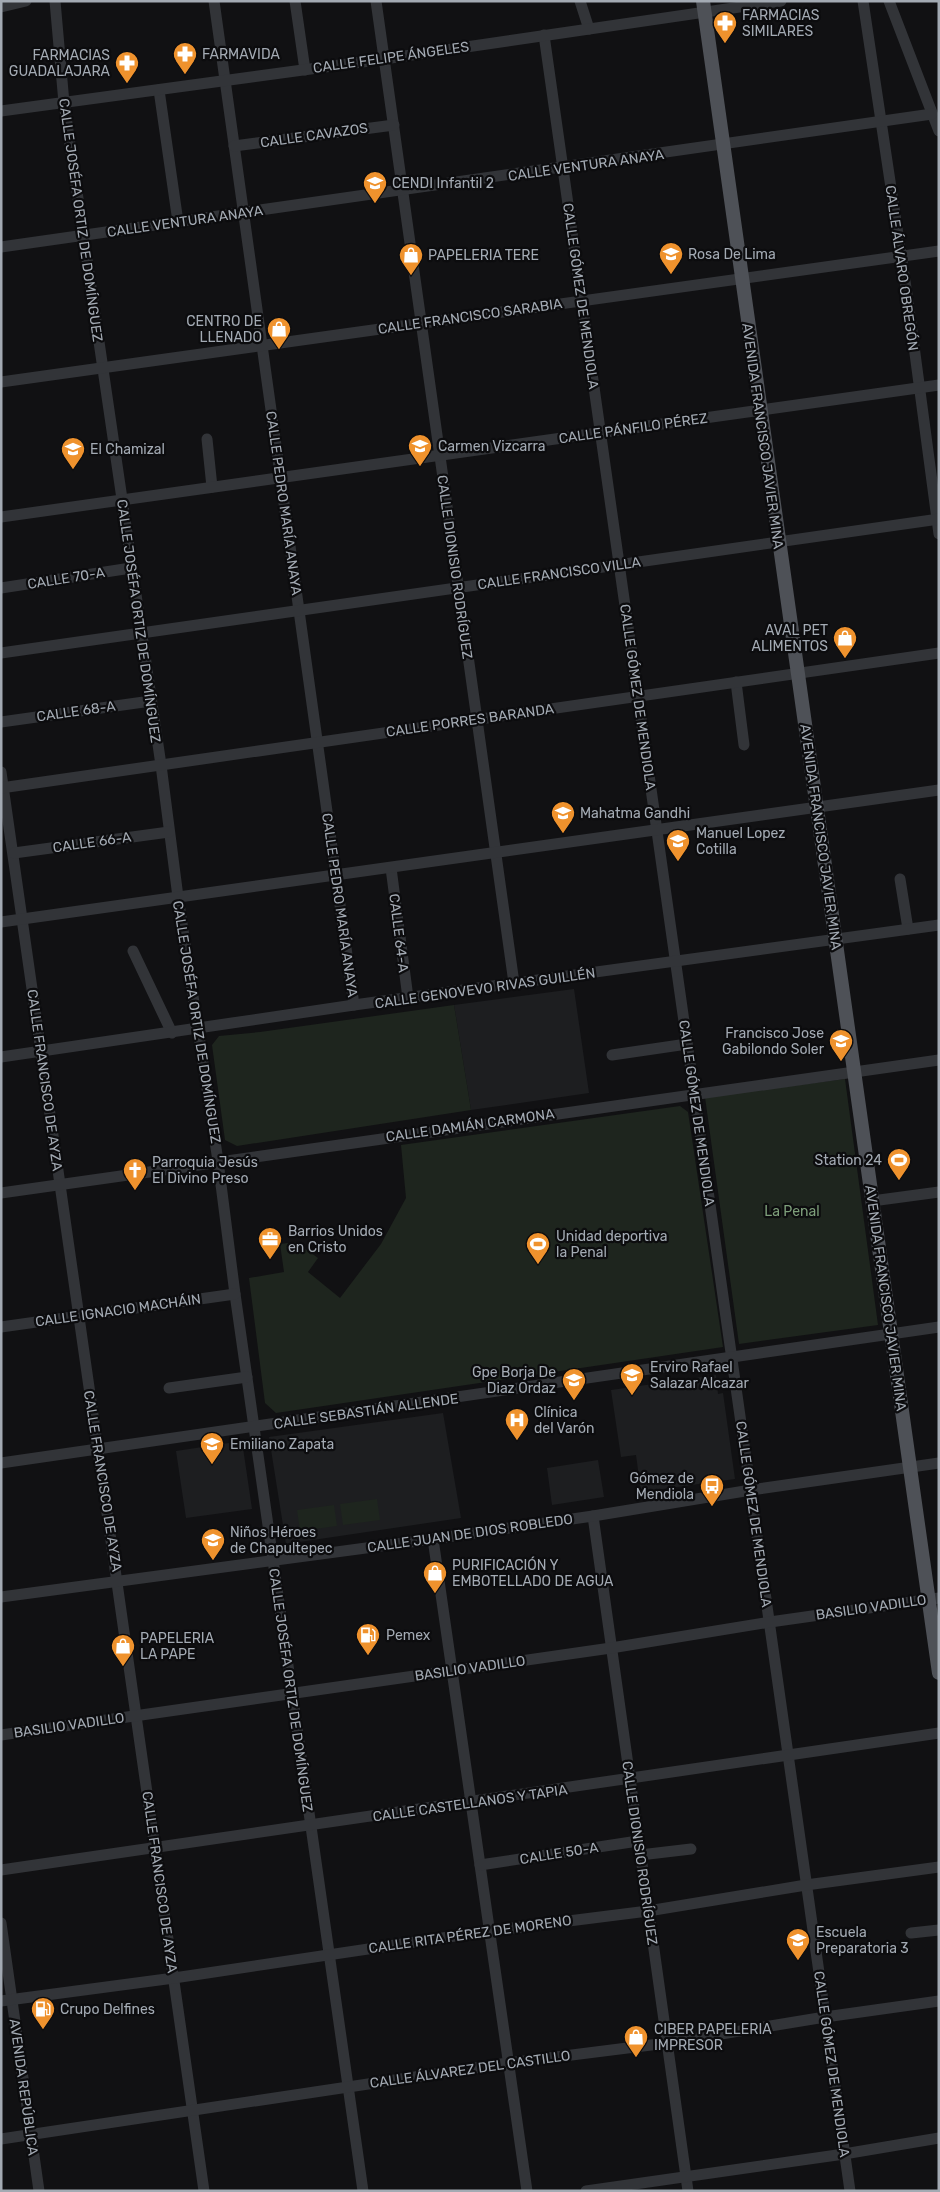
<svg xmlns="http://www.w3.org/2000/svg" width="940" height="2192" font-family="Rubik,sans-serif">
<rect width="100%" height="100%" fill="#111113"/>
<g fill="#1d1e20">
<path d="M574 989 589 1093 471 1110 454 1005Z"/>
<path d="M716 1375 718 1394 723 1393 735 1479 641 1492 636 1455 621 1457 611 1390Z"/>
<path d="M443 1413 461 1518 286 1544 269 1437Z"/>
<path d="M242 1441 252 1509 186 1518 176 1451Z"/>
<path d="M598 1460 604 1497 552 1505 547 1468Z"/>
</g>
<g fill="#1e251e">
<path d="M454 1005 471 1110 237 1146 225 1140 212 1045 219 1036 260 1032Z"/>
<path d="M845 1079 878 1325 739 1344 705 1097Z"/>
<path d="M680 1106 688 1112 723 1347 276 1413 265 1403 249 1278 284 1272 280 1244 296 1242 318 1258 308 1272 340 1298 381 1244 406 1198 401 1145Z"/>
<path d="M377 1499 380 1520 343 1525 340 1504Z"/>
<path d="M334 1505 337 1526 300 1531 297 1510Z"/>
</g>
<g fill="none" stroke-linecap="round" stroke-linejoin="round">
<g stroke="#323438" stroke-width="11">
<path d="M55 1 64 103 161 765 178 897 218 1161 235 1294 363 2191"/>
<path d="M214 1 354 1005"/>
<path d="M295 1 305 70"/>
<path d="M376 1 514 983"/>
<path d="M580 1 589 29"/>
<path d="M863 1 908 301 939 534"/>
<path d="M889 1 939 131"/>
<path d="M1 7 26 1"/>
<path d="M544 35 850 2191"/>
<path d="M159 90 178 222"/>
<path d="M1 111 384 59 781 1"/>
<path d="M234 146 394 125"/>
<path d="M1 247 932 114"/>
<path d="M1 382 939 251"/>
<path d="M207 439 212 487"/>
<path d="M1 517 939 385"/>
<path d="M1 588 131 568"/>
<path d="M1 653 939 519"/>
<path d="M736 682 744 745"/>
<path d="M1 722 151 701"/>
<path d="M1 772 204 2191"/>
<path d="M1 788 939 653"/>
<path d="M14 853 169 832"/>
<path d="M391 868 408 998"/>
<path d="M900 879 908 929"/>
<path d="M1 922 939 790"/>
<path d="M133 951 172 1033"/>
<path d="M612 1055 687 1044"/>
<path d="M1 1057 354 1005 939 925"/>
<path d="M1 1193 939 1060"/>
<path d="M872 1201 939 1192"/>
<path d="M1 1327 235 1294"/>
<path d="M169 1388 247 1377"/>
<path d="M1 1463 939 1327"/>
<path d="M593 1516 688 2191"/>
<path d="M433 1539 527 2191"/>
<path d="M1 1597 433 1539 593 1516 751 1490 939 1463"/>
<path d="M1 1735 611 1648 770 1622 939 1598"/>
<path d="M640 1855 691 1849"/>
<path d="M480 1865 638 1841"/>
<path d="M1 1870 939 1733"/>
<path d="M1 1923 39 2191"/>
<path d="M911 1933 939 1930"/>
<path d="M1 2001 174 1978 489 1931 648 1911 806 1885 939 1867"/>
<path d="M1 2139 508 2063 667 2043 825 2017 939 2001"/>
<path d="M586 2191 844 2154 939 2138"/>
</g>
<path stroke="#4e5157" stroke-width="14" d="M703 1 939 1673"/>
</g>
<defs>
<g id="pharmacy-pin" transform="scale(1.25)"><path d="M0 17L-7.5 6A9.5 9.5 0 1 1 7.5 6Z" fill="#ef922d" stroke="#0c0c0e"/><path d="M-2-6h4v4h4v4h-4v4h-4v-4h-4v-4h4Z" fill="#fff"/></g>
<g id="school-pin" transform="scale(1.25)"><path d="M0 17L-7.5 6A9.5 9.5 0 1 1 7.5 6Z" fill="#ef922d" stroke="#0c0c0e"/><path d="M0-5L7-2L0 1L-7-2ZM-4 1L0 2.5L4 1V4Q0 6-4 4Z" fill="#fff"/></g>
<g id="shop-pin" transform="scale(1.25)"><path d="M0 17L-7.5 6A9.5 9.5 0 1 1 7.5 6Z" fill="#ef922d" stroke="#0c0c0e"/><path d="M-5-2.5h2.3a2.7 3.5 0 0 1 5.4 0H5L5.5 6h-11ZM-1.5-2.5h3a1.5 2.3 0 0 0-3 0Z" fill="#fff"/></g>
<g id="stadium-pin" transform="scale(1.25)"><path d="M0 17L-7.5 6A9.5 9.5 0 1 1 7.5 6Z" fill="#ef922d" stroke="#0c0c0e"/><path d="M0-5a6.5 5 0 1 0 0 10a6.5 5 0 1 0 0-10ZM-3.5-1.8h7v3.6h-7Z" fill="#fff"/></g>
<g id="church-pin" transform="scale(1.25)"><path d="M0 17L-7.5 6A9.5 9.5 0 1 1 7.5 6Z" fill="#ef922d" stroke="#0c0c0e"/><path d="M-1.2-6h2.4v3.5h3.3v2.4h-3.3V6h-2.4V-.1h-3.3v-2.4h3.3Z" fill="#fff"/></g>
<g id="office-pin" transform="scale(1.25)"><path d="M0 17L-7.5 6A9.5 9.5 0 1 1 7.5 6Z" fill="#ef922d" stroke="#0c0c0e"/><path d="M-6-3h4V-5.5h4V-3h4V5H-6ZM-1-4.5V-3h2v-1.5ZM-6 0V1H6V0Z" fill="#fff"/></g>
<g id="hospital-pin" transform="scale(1.25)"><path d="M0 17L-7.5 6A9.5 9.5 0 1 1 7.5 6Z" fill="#ef922d" stroke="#0c0c0e"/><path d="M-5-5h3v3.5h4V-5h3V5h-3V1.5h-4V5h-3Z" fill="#fff"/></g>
<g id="bus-pin" transform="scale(1.25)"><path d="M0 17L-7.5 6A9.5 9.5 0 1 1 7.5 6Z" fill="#ef922d" stroke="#0c0c0e"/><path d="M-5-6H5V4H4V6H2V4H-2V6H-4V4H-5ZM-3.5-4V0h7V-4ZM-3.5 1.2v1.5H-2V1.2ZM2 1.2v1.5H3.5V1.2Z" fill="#fff"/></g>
<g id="fuel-pin" transform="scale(1.25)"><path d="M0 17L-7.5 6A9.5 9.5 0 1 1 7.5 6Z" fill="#ef922d" stroke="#0c0c0e"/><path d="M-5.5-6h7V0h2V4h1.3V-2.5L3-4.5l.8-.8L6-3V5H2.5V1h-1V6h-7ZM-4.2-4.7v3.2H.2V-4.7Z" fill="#fff"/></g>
<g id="university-pin" transform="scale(1.25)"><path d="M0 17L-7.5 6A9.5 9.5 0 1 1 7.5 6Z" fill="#ef922d" stroke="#0c0c0e"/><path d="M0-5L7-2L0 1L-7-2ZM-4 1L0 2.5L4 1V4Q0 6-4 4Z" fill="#fff"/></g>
</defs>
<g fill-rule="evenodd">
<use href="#pharmacy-pin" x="725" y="23"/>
<use href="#pharmacy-pin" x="185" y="54"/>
<use href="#pharmacy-pin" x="127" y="63"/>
<use href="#school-pin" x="375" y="183"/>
<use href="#school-pin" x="671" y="254"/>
<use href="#shop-pin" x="411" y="255"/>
<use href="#shop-pin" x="279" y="329"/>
<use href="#school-pin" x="420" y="446"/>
<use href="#school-pin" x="73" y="449"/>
<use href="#shop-pin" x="845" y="638"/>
<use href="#school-pin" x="563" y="813"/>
<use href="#school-pin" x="678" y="841"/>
<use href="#school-pin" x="841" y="1041"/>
<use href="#stadium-pin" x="899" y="1160"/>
<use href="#church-pin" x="135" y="1170"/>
<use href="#office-pin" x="270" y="1239"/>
<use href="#stadium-pin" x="538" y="1244"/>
<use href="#school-pin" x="632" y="1375"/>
<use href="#school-pin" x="574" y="1380"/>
<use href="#hospital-pin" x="517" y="1420"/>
<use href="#school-pin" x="212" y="1444"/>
<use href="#bus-pin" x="712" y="1486"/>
<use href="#school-pin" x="213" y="1540"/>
<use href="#shop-pin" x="435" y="1573"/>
<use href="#fuel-pin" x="368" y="1635"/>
<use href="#shop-pin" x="123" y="1646"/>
<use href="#university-pin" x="798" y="1940"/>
<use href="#fuel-pin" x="43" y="2009"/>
<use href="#shop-pin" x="636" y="2037"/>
</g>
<g text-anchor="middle" stroke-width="4.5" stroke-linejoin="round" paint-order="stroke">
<g font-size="14" fill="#a3aab3" stroke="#0c0c0e" text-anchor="start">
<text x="742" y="20">FARMACIAS<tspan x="742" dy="16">SIMILARES</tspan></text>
<text x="202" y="59">FARMAVIDA</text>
<text x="110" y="60" text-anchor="end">FARMACIAS<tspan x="110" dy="16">GUADALAJARA</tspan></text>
<text x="392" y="188">CENDI Infantil 2</text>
<text x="688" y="259">Rosa De Lima</text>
<text x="428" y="260">PAPELERIA TERE</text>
<text x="262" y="326" text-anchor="end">CENTRO DE<tspan x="262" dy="16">LLENADO</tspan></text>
<text x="438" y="451">Carmen Vizcarra</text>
<text x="90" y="454">El Chamizal</text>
<text x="828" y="635" text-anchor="end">AVAL PET<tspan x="828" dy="16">ALIMENTOS</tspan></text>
<text x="580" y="818">Mahatma Gandhi</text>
<text x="696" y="838">Manuel Lopez<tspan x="696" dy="16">Cotilla</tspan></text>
<text x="824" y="1038" text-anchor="end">Francisco Jose<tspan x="824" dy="16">Gabilondo Soler</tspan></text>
<text x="882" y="1165" text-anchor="end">Station 24</text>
<text x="152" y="1167">Parroquia Jesús<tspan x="152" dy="16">El Divino Preso</tspan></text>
<text x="288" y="1236">Barrios Unidos<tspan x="288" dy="16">en Cristo</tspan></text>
<text x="556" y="1241">Unidad deportiva<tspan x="556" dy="16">la Penal</tspan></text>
<text x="650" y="1372">Erviro Rafael<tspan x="650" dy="16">Salazar Alcazar</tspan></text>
<text x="556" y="1377" text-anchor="end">Gpe Borja De<tspan x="556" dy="16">Diaz Ordaz</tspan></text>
<text x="534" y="1417">Clínica<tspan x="534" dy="16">del Varón</tspan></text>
<text x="230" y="1449">Emiliano Zapata</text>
<text x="694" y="1483" text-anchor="end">Gómez de<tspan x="694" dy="16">Mendiola</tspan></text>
<text x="230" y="1537">Niños Héroes<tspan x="230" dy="16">de Chapultepec</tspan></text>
<text x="452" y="1570">PURIFICACIÓN Y<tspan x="452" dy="16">EMBOTELLADO DE AGUA</tspan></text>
<text x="386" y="1640">Pemex</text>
<text x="140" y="1643">PAPELERIA<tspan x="140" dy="16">LA PAPE</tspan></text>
<text x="816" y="1937">Escuela<tspan x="816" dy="16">Preparatoria 3</tspan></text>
<text x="60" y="2014">Crupo Delfines</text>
<text x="654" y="2034">CIBER PAPELERIA<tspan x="654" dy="16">IMPRESOR</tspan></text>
</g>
<g font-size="14" fill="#a3aab3" stroke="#0c0c0e">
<text transform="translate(391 57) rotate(-8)" y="5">CALLE FELIPE ÁNGELES</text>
<text transform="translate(314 135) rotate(-8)" y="5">CALLE CAVAZOS</text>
<text transform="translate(586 165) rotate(-8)" y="5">CALLE VENTURA ANAYA</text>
<text transform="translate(81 220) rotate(82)" y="5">CALLE JOSÉFA ORTIZ DE DOMÍNGUEZ</text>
<text transform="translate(185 221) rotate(-8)" y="5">CALLE VENTURA ANAYA</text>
<text transform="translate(902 268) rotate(82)" y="5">CALLE ÁLVARO OBREGÓN</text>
<text transform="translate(581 296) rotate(82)" y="5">CALLE GÓMEZ DE MENDIOLA</text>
<text transform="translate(470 316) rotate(-8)" y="5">CALLE FRANCISCO SARABIA</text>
<text transform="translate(633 428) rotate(-8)" y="5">CALLE PÁNFILO PÉREZ</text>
<text transform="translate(763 436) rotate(82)" y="5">AVENIDA FRANCISCO JAVIER MINA</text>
<text transform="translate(284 503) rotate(82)" y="5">CALLE PEDRO MARÍA ANAYA</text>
<text transform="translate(455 567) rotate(82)" y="5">CALLE DIONISIO RODRÍGUEZ</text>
<text transform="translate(559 573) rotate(-8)" y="5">CALLE FRANCISCO VILLA</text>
<text transform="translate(66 578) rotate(-9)" y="5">CALLE 70-A</text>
<text transform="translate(139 621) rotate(82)" y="5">CALLE JOSÉFA ORTIZ DE DOMÍNGUEZ</text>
<text transform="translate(638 697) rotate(82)" y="5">CALLE GÓMEZ DE MENDIOLA</text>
<text transform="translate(76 711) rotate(-8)" y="5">CALLE 68-A</text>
<text transform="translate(470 720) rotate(-8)" y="5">CALLE PORRES BARANDA</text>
<text transform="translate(821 837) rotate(82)" y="5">AVENIDA FRANCISCO JAVIER MINA</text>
<text transform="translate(92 842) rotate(-8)" y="5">CALLE 66-A</text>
<text transform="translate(340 905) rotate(82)" y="5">CALLE PEDRO MARÍA ANAYA</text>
<text transform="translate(399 933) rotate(83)" y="5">CALLE 64-A</text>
<text transform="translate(485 988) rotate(-8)" y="5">CALLE GENOVEVO RIVAS GUILLÉN</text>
<text transform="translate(197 1022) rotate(81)" y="5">CALLE JOSÉFA ORTIZ DE DOMÍNGUEZ</text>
<text transform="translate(45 1080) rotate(82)" y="5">CALLE FRANCISCO DE AYZA</text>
<text transform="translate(697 1113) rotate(82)" y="5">CALLE GÓMEZ DE MENDIOLA</text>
<text transform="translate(470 1125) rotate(-8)" y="5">CALLE DAMIÁN CARMONA</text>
<text transform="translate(886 1298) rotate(82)" y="5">AVENIDA FRANCISCO JAVIER MINA</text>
<text transform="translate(118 1310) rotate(-8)" y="5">CALLE IGNACIO MACHÁIN</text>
<text transform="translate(366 1411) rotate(-8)" y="5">CALLE SEBASTIÁN ALLENDE</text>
<text transform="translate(103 1481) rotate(81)" y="5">CALLE FRANCISCO DE AYZA</text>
<text transform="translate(754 1514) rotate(82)" y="5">CALLE GÓMEZ DE MENDIOLA</text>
<text transform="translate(470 1533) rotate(-8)" y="5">CALLE JUAN DE DIOS ROBLEDO</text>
<text transform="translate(871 1607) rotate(-8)" y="5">BASILIO VADILLO</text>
<text transform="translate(470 1668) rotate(-8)" y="5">BASILIO VADILLO</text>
<text transform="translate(291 1690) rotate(82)" y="5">CALLE JOSÉFA ORTIZ DE DOMÍNGUEZ</text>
<text transform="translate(69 1725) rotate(-8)" y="5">BASILIO VADILLO</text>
<text transform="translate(470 1803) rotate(-8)" y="5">CALLE CASTELLANOS Y TAPIA</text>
<text transform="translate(559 1853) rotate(-9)" y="5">CALLE 50-A</text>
<text transform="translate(640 1853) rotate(82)" y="5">CALLE DIONISIO RODRÍGUEZ</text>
<text transform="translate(160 1882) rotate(82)" y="5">CALLE FRANCISCO DE AYZA</text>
<text transform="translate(470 1934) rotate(-8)" y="5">CALLE RITA PÉREZ DE MORENO</text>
<text transform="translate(832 2064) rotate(82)" y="5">CALLE GÓMEZ DE MENDIOLA</text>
<text transform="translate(470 2069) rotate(-8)" y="5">CALLE ÁLVAREZ DEL CASTILLO</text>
<text transform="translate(24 2087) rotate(82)" y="5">AVENIDA REPÚBLICA</text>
</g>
<g font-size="14" fill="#7d9e7a" stroke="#0c0c0e">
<text x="792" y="1216">La Penal</text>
</g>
</g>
<rect width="940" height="2192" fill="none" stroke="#a3aab3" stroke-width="5"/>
</svg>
